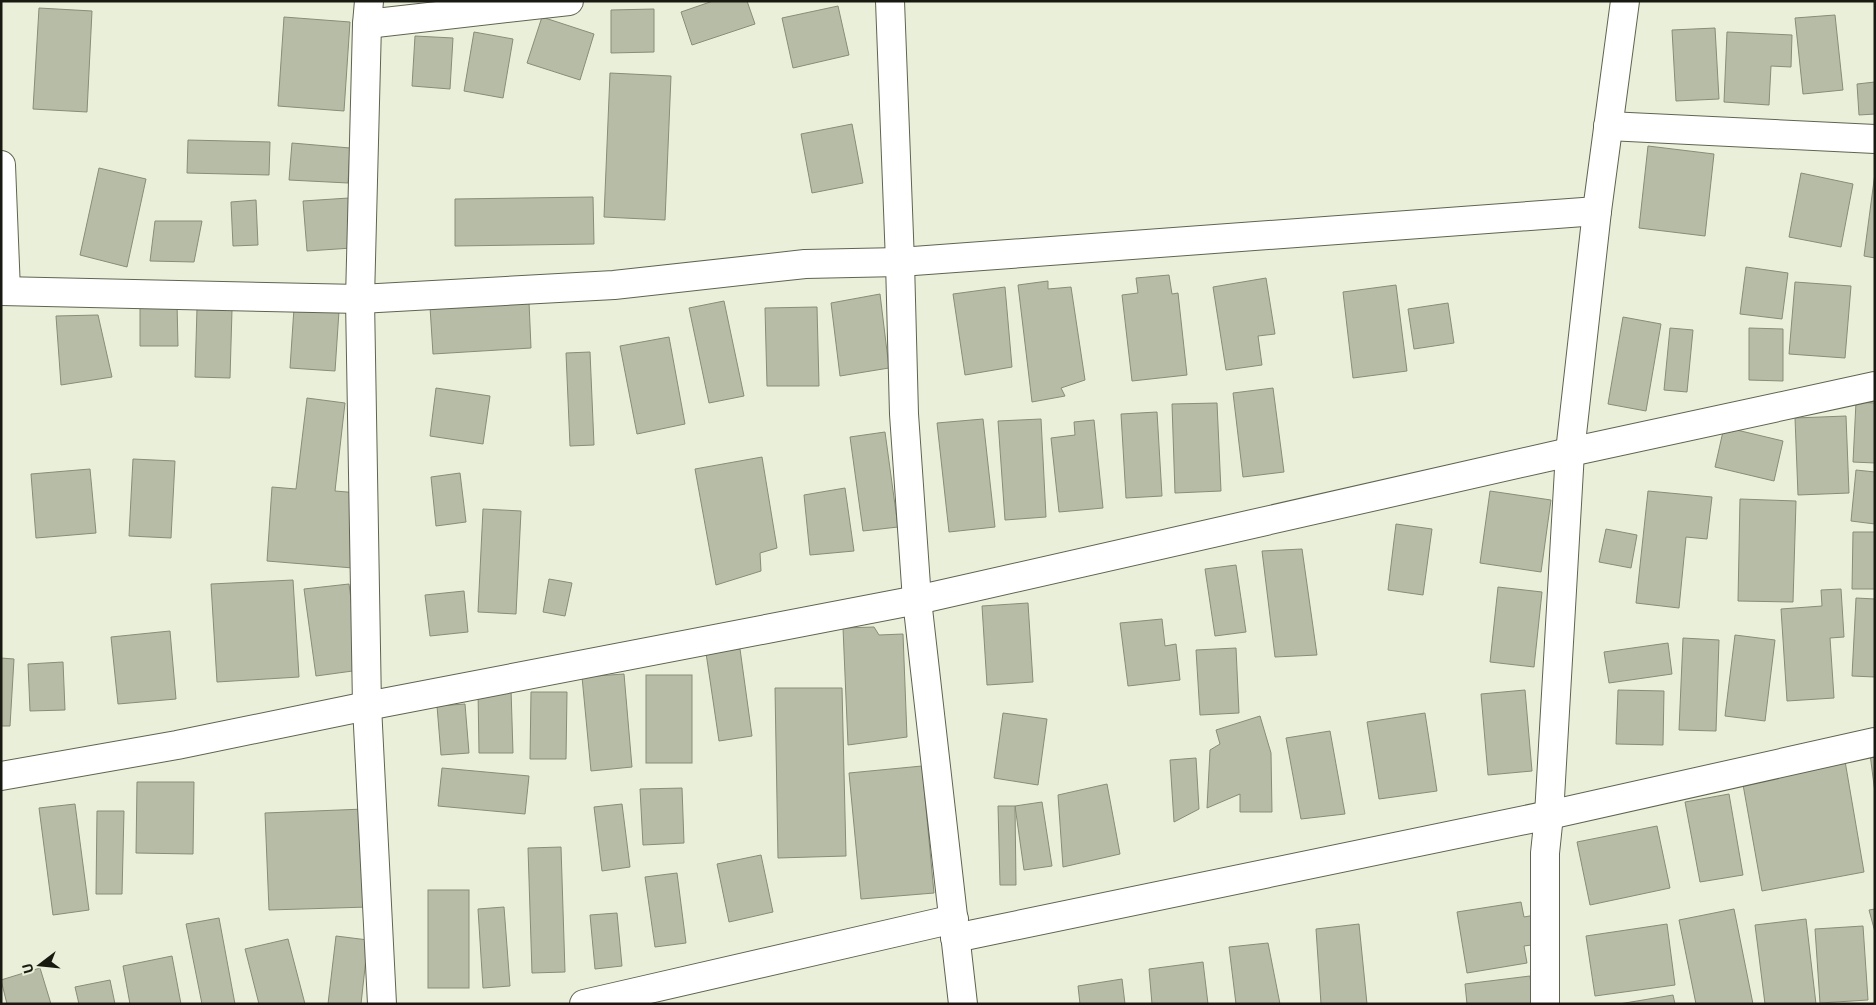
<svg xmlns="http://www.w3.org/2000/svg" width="1876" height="1005" font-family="'Exo 2',sans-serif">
<rect width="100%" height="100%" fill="#e9efd8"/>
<g fill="#b7bca7" stroke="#888d78">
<path d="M713 1H747L755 24 692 45 681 12Z"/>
<path d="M838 6 849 55 793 68 782 18Z"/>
<path d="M39 8 92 11 87 112 33 109Z"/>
<path d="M654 9V52L611 53V10Z"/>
<path d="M1835 15 1843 90 1803 94 1795 18Z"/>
<path d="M284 17 350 22 344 111 278 106Z"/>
<path d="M542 17 594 34 580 80 527 63Z"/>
<path d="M1715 28 1719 99 1676 101 1672 30Z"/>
<path d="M474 32 513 39 503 98 464 91Z"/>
<path d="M1727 32 1792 35 1791 67 1771 66 1769 105 1724 102Z"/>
<path d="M415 36 453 38 450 89 412 86Z"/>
<path d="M610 73 671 76 665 220 604 217Z"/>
<path d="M1875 82V114L1859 115 1857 84Z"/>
<path d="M852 124 863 183 812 193 801 134Z"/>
<path d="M188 140 270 142 269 175 187 173Z"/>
<path d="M292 143 350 148 348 183 289 180Z"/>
<path d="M1648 146 1714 154 1705 236 1639 228Z"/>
<path d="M99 168 146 179 127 267 80 255Z"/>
<path d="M1801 173 1853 184 1841 247 1789 237Z"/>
<path d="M1875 173V258L1864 256Z"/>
<path d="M593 197 594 244 455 246V199Z"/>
<path d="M349 198 352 248 307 251 303 201Z"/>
<path d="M256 200 258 245 233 246 231 202Z"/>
<path d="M155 221H202L194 262 150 261Z"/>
<path d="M1746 267 1788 273 1782 319 1740 314Z"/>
<path d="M1169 275 1172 294 1178 293 1187 375 1132 381 1122 295 1138 293 1136 278Z"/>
<path d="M1266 278 1275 334 1258 336 1262 365 1226 370 1213 287Z"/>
<path d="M1048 281V289L1071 287 1085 380 1061 388 1065 396 1032 402 1018 285Z"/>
<path d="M1795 282 1851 286 1845 358 1789 354Z"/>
<path d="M1396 285 1407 371 1353 378 1343 292Z"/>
<path d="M1005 287 1012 367 965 375 953 294Z"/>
<path d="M880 294 889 368 840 376 831 303Z"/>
<path d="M724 301 744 396 709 403 689 308Z"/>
<path d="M529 302 531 348 433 354 430 307Z"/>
<path d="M140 303H177L178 346H140Z"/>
<path d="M1448 303 1454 343 1414 349 1408 309Z"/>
<path d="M817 307 819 386H767L765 308Z"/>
<path d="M197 308 232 310 230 378 195 377Z"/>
<path d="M294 308 339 311 335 371 290 368Z"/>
<path d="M98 315 112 377 61 385 56 316Z"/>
<path d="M1623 317 1661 324 1646 411 1608 404Z"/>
<path d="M1670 328 1693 330 1687 392 1664 390Z"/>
<path d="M1749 328 1783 329V381L1749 380Z"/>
<path d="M669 337 685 424 637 434 620 346Z"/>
<path d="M590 352 594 445 570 446 566 353Z"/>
<path d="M436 388 490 396 483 444 430 436Z"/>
<path d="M1273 388 1284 472 1243 477 1233 393Z"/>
<path d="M307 398 345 403 335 491 359 493 353 568 267 561 272 487 296 489Z"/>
<path d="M1856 402 1875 403V463L1853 462Z"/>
<path d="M1217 403 1221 491 1175 493 1172 404Z"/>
<path d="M1157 412 1162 496 1126 498 1121 414Z"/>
<path d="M1846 416 1849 493 1798 495 1795 418Z"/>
<path d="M983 419 995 527 949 532 937 423Z"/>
<path d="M1041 419 1046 517 1005 520 998 421Z"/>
<path d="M1094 420 1103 508 1059 512 1051 438 1075 435 1074 422Z"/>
<path d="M1724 427 1783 441 1774 481 1715 467Z"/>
<path d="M885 432 898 527 863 531 850 437Z"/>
<path d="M762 457 777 548 760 553 761 571 716 585 695 469Z"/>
<path d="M133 459 175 461 171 538 129 536Z"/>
<path d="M90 469 96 533 36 538 31 474Z"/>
<path d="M1856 470 1875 472V524L1851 521Z"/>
<path d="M460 473 466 522 436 526 431 477Z"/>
<path d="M845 488 854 551 810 555 804 495Z"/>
<path d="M1490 491 1551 500 1541 572 1480 563Z"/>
<path d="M1648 491 1712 497 1707 539 1686 537 1679 608 1636 603Z"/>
<path d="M1740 499 1796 501 1793 602 1738 601Z"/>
<path d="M483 509 521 511 516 614 478 612Z"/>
<path d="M1396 524 1432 529 1423 595 1388 590Z"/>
<path d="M1606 529 1637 535 1631 568 1599 562Z"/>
<path d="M1853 532H1875V589H1852Z"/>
<path d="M1302 549 1317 655 1275 657 1262 551Z"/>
<path d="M1236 565 1246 632 1215 636 1205 569Z"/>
<path d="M549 579 572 583 565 616 543 612Z"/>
<path d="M293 580 299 677 217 682 211 584Z"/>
<path d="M349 584 360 670 316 676 304 589Z"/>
<path d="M1498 587 1542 592 1534 667 1490 662Z"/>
<path d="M1841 589 1844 637 1830 638 1834 698 1787 701 1781 609 1822 606 1821 590Z"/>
<path d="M464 591 468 632 430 636 425 595Z"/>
<path d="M1856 598 1875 599V677L1852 676Z"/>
<path d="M1028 603 1033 682 987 685 982 606Z"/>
<path d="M1162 619 1165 646 1176 644 1180 680 1128 686 1120 623Z"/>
<path d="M874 627 879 635 903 634 907 737 848 745 843 628Z"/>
<path d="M170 631 176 699 118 704 111 637Z"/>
<path d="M1735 635 1775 640 1765 721 1725 716Z"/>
<path d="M1683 638 1719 640 1716 731 1679 730Z"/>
<path d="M1668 643 1672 674 1609 683 1604 652Z"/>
<path d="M1236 648 1239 713 1200 715 1196 650Z"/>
<path d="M740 649 752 736 719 741 706 653Z"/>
<path d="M1 658 14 659 10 726H1Z"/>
<path d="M63 662 65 710 30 711 28 664Z"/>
<path d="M624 674 632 767 591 771 582 677Z"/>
<rect x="646" y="675" width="46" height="88"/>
<path d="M775 688H842L846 856 778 858Z"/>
<path d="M511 689 513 753H479L478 690Z"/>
<path d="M1525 690 1532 771 1488 775 1481 694Z"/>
<path d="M1618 690 1664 691 1663 745 1616 744Z"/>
<path d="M531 692H567L566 759H530Z"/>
<path d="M465 704 469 753 441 755 437 706Z"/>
<path d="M1003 713 1047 719 1038 785 994 778Z"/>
<path d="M1425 713 1437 791 1379 799 1367 722Z"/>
<path d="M1260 716 1271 753 1272 812H1240V794L1207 808 1210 750 1220 744 1216 730Z"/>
<path d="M1330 731 1345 814 1301 819 1286 738Z"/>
<path d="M1875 745V793L1869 746Z"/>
<path d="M1196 758 1199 809 1174 822 1170 760Z"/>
<path d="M1845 761 1864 872 1762 891 1742 779Z"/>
<path d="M922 766 934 893 861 899 849 773Z"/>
<path d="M442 768 529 776 525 814 438 806Z"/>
<path d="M137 782H194L193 854 136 853Z"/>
<path d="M1107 784 1120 854 1063 867 1058 795Z"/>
<path d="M682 788 684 843 643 845 640 789Z"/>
<path d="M1729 794 1743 875 1700 882 1685 802Z"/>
<path d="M1042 802 1052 866 1024 870 1015 806Z"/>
<path d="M75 804 89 910 53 915 39 808Z"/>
<path d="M622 804 630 867 602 871 594 807Z"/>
<path d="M998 806H1015L1016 885H1000Z"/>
<path d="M364 809 368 907 269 910 265 813Z"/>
<path d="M97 811H124L122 894H96Z"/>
<path d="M1657 826 1670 888 1590 905 1577 842Z"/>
<path d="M561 847 565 972 532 973 528 848Z"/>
<path d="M761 855 773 912 729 922 717 864Z"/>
<path d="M677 873 686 943 655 947 645 877Z"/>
<rect x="428" y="890" width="41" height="98"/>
<path d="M1521 902 1524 917 1535 915 1539 944 1524 946 1527 963 1467 973 1457 912Z"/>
<path d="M504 907 510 986 483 988 478 909Z"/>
<path d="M1734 909 1753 1004H1696L1679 920Z"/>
<path d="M1875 909V932L1869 910Z"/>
<path d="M617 913 622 966 595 969 590 915Z"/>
<path d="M219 918 235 1004H202L186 924Z"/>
<path d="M1806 919 1816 1004H1765L1755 925Z"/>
<path d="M1359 924 1367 1004H1321L1316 929Z"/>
<path d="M1667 924 1675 985 1595 996 1586 936Z"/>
<path d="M1863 926 1868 1000 1820 1003 1815 929Z"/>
<path d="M336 936 368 940 361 1004H328Z"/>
<path d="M288 939 305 1004H259L245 949Z"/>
<path d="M1268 943 1280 1004H1236L1229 947Z"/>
<path d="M172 956 181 1004H130L123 966Z"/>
<path d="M1203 962 1208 1004H1152L1149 969Z"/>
<path d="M40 968 51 1004H7L1 980Z"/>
<path d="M1530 976 1533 1004H1467L1465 984Z"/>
<path d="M1122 979 1125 1004H1080L1078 986Z"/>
<path d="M110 980 115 1004H79L75 987Z"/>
<path d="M1673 995 1675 1004H1619Z"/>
</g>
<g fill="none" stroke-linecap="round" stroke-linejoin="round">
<g stroke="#5f6451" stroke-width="30">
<g id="street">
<path d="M369 1 367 24 360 299 367 706 382 1004"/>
<path d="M890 1 900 262 904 414 917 600 963 1004"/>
<path d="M367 24 569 1"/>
<path d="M1608 126 1875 139"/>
<path d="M1 165 6 291"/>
<path d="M1 291 360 299 614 285 805 264 900 262 1597 211"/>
<path d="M1 776 177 745 367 706 917 600 1570 452 1875 386"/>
<path d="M955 938 1549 815 1875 742"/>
<path d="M584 1004 954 919"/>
<path d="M1545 1004V853L1549 815 1570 452 1597 211 1625 1"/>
</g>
</g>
<use href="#street" stroke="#fff" stroke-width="28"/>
</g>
<rect width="1876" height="1005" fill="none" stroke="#181a12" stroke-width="5"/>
<g transform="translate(40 965) rotate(254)" stroke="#e9efd8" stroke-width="4" paint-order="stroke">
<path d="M0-4L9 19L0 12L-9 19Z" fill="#181a12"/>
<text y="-8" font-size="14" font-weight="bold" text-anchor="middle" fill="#181a12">U</text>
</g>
</svg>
